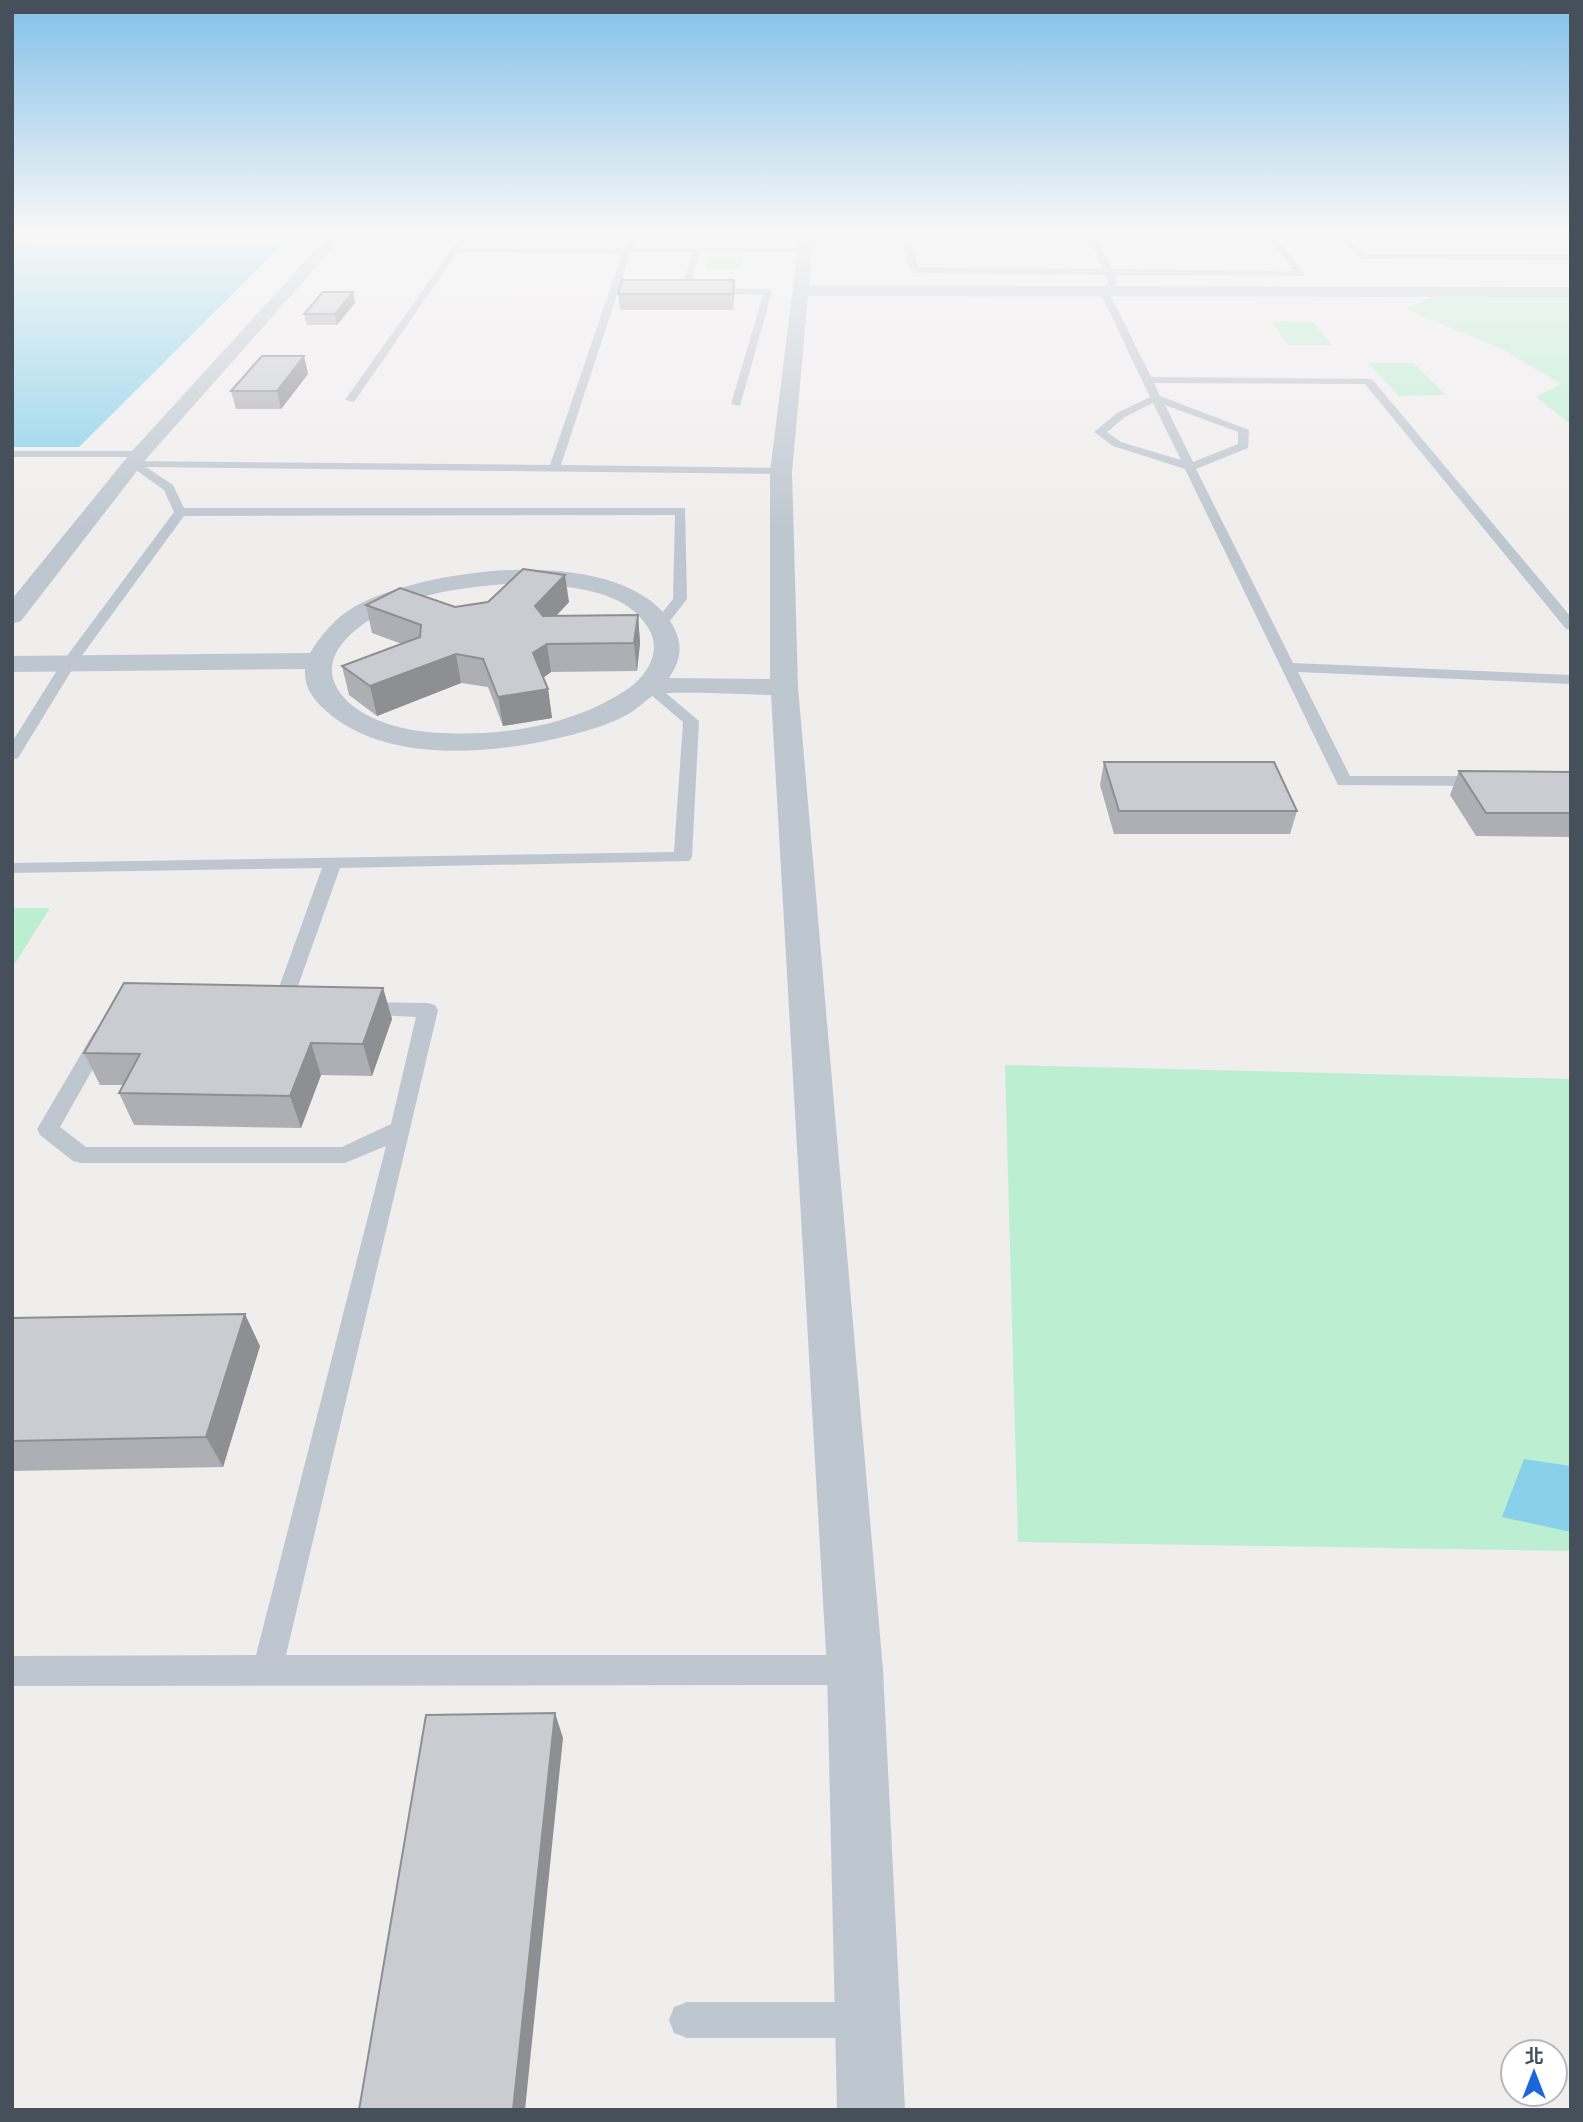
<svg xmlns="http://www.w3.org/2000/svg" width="1583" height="2122" font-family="'Roboto Condensed','Noto Sans TC',sans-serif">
<rect width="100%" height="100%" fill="#f0eded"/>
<g fill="#bceed2">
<path d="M708 254H742L740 269H705Z"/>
<path d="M1432 297H1571V424L1536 397 1561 384 1504 350 1406 309Z"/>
<path d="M1271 321 1313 322 1332 345H1288Z"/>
<path d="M1368 363H1413L1446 395 1399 396Z"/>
<path d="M12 908H50L12 968Z"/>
<path d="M1005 1065 1571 1079V1551L1018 1542Z"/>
</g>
<g fill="#89d1ea">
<path d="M12 241 285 242 79 447H12Z"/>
<path d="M1524 1459 1571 1466V1532L1502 1517Z"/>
</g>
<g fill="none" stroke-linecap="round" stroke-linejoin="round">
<g fill="#bec7d0" fill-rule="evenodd">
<path d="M465 231H473L461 249H624L630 231H638L633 248H808L805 252H700L689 291 685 294 681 291 692 252H631L561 465 781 468 785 470V474L146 467 173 485 184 508H685L687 599 666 626H656L654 623 673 599 675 515 184 516 75 665 18 758 12 760V742L61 664 174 512 164 490 129 465V461L550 465 622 254 457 253 354 402 345 400Z"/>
<path d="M900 231H908L918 267 1103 269 1086 231H1094L1112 269 1294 271 1262 231H1270L1304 272V276L1114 275 1117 282 1109 292 1151 377 1372 379 1571 617V630L1566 629 1365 384 1154 383 1160 396 1249 430 1248 448 1196 469 1293 663 1571 675V684L1298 672 1350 776H1482L1490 781 1482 786 1338 785 1185 469 1113 446 1094 432 1117 413 1150 397 1100 292 1108 282 1105 275 914 273 910 270ZM1153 403 1181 460 1121 442 1107 432 1125 417ZM1165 405 1238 432V444L1193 462Z"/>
<path d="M1333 231H1342L1363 254H1571V260L1361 259Z"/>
<path d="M708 288 768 289 772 292 740 406 731 404 763 295 705 293 704 291Z"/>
<path d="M12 451H140L146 454 140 457H12Z"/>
<path d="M649 681 654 683 699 721 692 857 689 861 340 868 288 1014H271L268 1009 273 1004 322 868 12 873V863L674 852 683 722 644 689 641 686Z"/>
<path d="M363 1002 428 1003 435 1005 438 1010 286 1655H855L866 1659 870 1670 866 1681 855 1685 12 1686V1656L256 1655 386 1146 345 1163H81L73 1161 40 1135 37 1129 94 1032H108L111 1037 60 1127 86 1147H342L391 1124 416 1017 356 1014 353 1009 356 1004Z"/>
<path d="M687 2002H863L876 2007 881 2020 876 2033 863 2038H687L674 2033 669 2020 674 2007Z"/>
</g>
<g fill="#bec7d0" fill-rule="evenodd">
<path d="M333 231H348L147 458 21 621 12 624V599L133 450Z"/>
<path d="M800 231H814L809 286 1571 287V297L808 296 792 472 798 687 883 1670 905 2110H837L827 1670 771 695C752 695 666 690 654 695 647 699 640 706 633 711 621 719 603 726 589 730 512 753 389 769 325 710 312 698 304 687 305 669L12 672V656L310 653C321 635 335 618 354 607 425 567 622 542 672 624 683 643 682 659 669 678L770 679V472ZM520 583C563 586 625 587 649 629 662 652 647 675 629 688 587 717 535 730 484 733 455 734 423 734 395 726 351 714 305 677 351 634 396 593 462 587 520 583Z"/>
</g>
</g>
<g fill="#aeafb5">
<path d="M734 280 733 310H620L618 294Z"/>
<path d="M353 292 355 303 337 325H307L304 314Z"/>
<path d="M304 356 308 374 281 409H236L231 391Z"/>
<path d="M569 602 556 616 638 615 640 643 637 671 551 672 543 678 548 689 552 718 503 726 488 687 461 683 377 716 349 695 342 666 402 644 372 633 366 605 455 607Z"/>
<path d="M1104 762 1297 811 1290 834H1114L1100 785Z"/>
<path d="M1459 771 1571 772V837L1476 836 1450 795Z"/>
<path d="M383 988 392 1019 372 1076 321 1075 301 1128 134 1125 119 1093 123 1085H100L84 1053Z"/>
<path d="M12 1318 260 1346 223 1467 12 1471Z"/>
</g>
<g fill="#8d8f93">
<path d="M734 280V296L733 310V294Z"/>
<path d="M353 292 355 303 337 325 335 314Z"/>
<path d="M304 356 308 374 281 409 277 391Z"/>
<path d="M565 575 569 602 539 634 535 606Z"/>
<path d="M638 615 640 643 637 671 634 643Z"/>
<path d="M547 644 551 672 537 682 533 653Z"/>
<path d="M456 654 461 683 377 716 370 686Z"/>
<path d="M548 689 552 718 503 726 498 697Z"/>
<path d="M383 988 392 1019 372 1076 363 1044Z"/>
<path d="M311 1043 321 1075 301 1128 290 1096Z"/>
<path d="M245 1314 260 1346 223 1467 206 1437Z"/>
<path d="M555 1713 563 1738 525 2110H513Z"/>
</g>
<g fill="#caccd2" stroke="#8d8f93" stroke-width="2">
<path d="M622 280H734L733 294H618Z"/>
<path d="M323 292H353L335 314H304Z"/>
<path d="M262 356H304L277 391H231Z"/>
<path d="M523 569 565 575 535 606 543 616 638 615 634 643 547 644 533 653 548 689 498 697 483 659 456 654 370 686 342 666 420 637 421 625 366 605 400 588 455 607 488 602Z"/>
<path d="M1104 762H1274L1297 811H1119Z"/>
<path d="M1459 771 1571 772V813H1486Z"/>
<path d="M124 983 383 988 363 1044 311 1043 290 1096 119 1093 140 1054 84 1053Z"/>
<path d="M245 1314 206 1437 12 1441V1318Z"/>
<path d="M555 1713 513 2110H359L426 1715Z"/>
</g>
<linearGradient id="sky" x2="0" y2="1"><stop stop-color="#82c0e9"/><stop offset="0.44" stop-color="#f8f7f7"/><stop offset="1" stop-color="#f8f7f7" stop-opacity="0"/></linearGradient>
<rect width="1583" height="528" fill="url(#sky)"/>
<rect width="1583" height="2122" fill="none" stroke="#46505a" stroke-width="28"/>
<g transform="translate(1534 2073)"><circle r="33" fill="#ffffff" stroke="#b5b9bd" stroke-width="2"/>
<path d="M0-5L12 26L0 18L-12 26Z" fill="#1c66dc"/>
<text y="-10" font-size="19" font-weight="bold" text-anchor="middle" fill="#46505a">北</text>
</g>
</svg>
